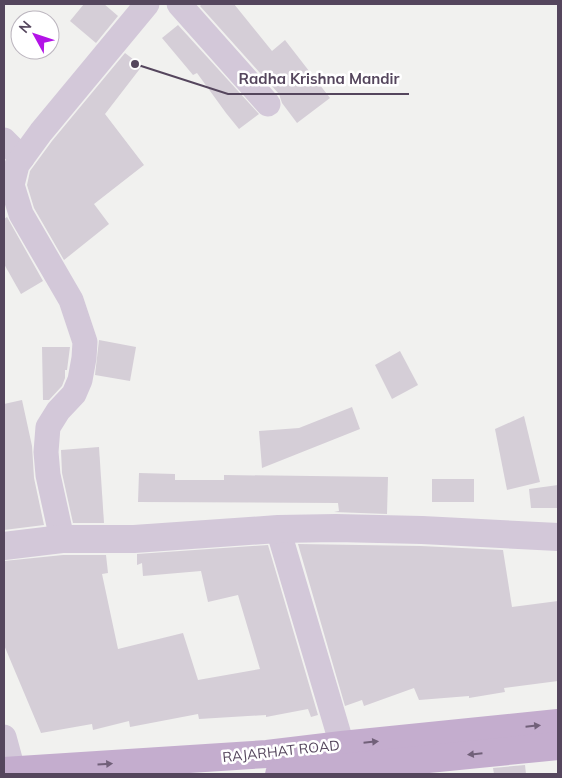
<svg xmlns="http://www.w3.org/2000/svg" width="562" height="778" font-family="Mulish,sans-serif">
<rect width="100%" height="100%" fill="#f1f1ef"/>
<g fill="#d5ced7">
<path d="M84 4H104L118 16 96 43 70 21Z"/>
<path d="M202 4H234L272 51 285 40 330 98 297 123 282 103 279 94 200 6Z"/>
<path d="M178 25 259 114 239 129 226 113 197 73 193 75 162 38Z"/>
<path d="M125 53 142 66 105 114 144 165 94 204 109 224 64 260 34 208 27 185 30 171 52 141Z"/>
<path d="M7 217 43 281 21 294 4 264V219Z"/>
<path d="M99 340 136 347 130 381 95 375Z"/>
<path d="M42 347H70L67 370H65V378L62 386 49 400H43Z"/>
<path d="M400 351 418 385 392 399 375 365Z"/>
<path d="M22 400 32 446 34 478 44 525 4 530V404Z"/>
<path d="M352 407 360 429 262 468 259 431 299 428Z"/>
<path d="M524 416 540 482 507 490 495 429Z"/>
<path d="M99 447 104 523H73L62 473 61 450Z"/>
<path d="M139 473 175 474V480H224V475L388 477 387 514 334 512 339 511 338 503 138 502Z"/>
<rect x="432" y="479" width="42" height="23"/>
<path d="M558 485V508H531L529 489Z"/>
<path d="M298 544 421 546 503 550 512 607 558 601V681L504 688 505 692 469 698V696L419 700 414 688 364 706 362 700 345 706Z"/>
<path d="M268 545 318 715 311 717 308 709 266 717V715L199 719 198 714 130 727 129 721 93 730 92 724 41 733 4 645V561L63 555H106L108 573 102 574 118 649 183 633 198 680 260 669 238 595 208 602 201 571 143 576 142 563 137 565V554Z"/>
<path d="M525 765 526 774H494L493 768Z"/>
</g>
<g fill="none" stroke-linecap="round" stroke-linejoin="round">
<g stroke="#d3c8d9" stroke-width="25">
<path d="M179 4 268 104"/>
<path d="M4 140 22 158"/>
<path d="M278 529 342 745 350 763"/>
<path d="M62 539 48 475 46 452 48 427 58 411 74 394 80 380 84 358 85 342 71 300 21 214 12 185 17 165 41 132 147 4"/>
<path d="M4 737 13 770"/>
</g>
<path stroke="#d3c8d9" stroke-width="28" d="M4 546 62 539H134L278 529 336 528 422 530 558 537"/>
<g stroke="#c4adce" stroke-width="28">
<path d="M4 771 267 754 342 745 558 723"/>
<path d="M279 774 558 746"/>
</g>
</g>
<defs><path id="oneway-solid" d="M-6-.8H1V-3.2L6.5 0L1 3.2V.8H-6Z" transform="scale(1.25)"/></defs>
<g fill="#716079">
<use href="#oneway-solid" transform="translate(533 726) rotate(-6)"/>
<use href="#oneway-solid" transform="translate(371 742) rotate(-6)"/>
<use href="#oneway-solid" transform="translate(475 754) rotate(174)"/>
<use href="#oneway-solid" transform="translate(105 764) rotate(-4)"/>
</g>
<g text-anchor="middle" stroke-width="5" stroke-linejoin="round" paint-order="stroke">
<g font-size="14" fill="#55465d" stroke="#fff">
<text transform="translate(281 751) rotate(-6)" y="5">RAJARHAT ROAD</text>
</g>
</g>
<path fill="none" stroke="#55465d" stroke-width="2" d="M135 64L228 94H409"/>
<circle fill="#55465d" stroke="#fff" stroke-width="2" cx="135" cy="64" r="5"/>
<g font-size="15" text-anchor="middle" font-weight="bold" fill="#55465d" stroke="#fff" stroke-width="5" stroke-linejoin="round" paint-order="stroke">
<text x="319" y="84">Radha Krishna Mandir</text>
</g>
<rect width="562" height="778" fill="none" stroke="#55465d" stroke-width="10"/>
<g transform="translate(35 35) rotate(310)"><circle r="24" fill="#ffffff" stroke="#bbb5be"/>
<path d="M0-4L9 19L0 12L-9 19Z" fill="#b313e7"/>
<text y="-8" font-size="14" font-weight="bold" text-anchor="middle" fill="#55465d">N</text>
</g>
</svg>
